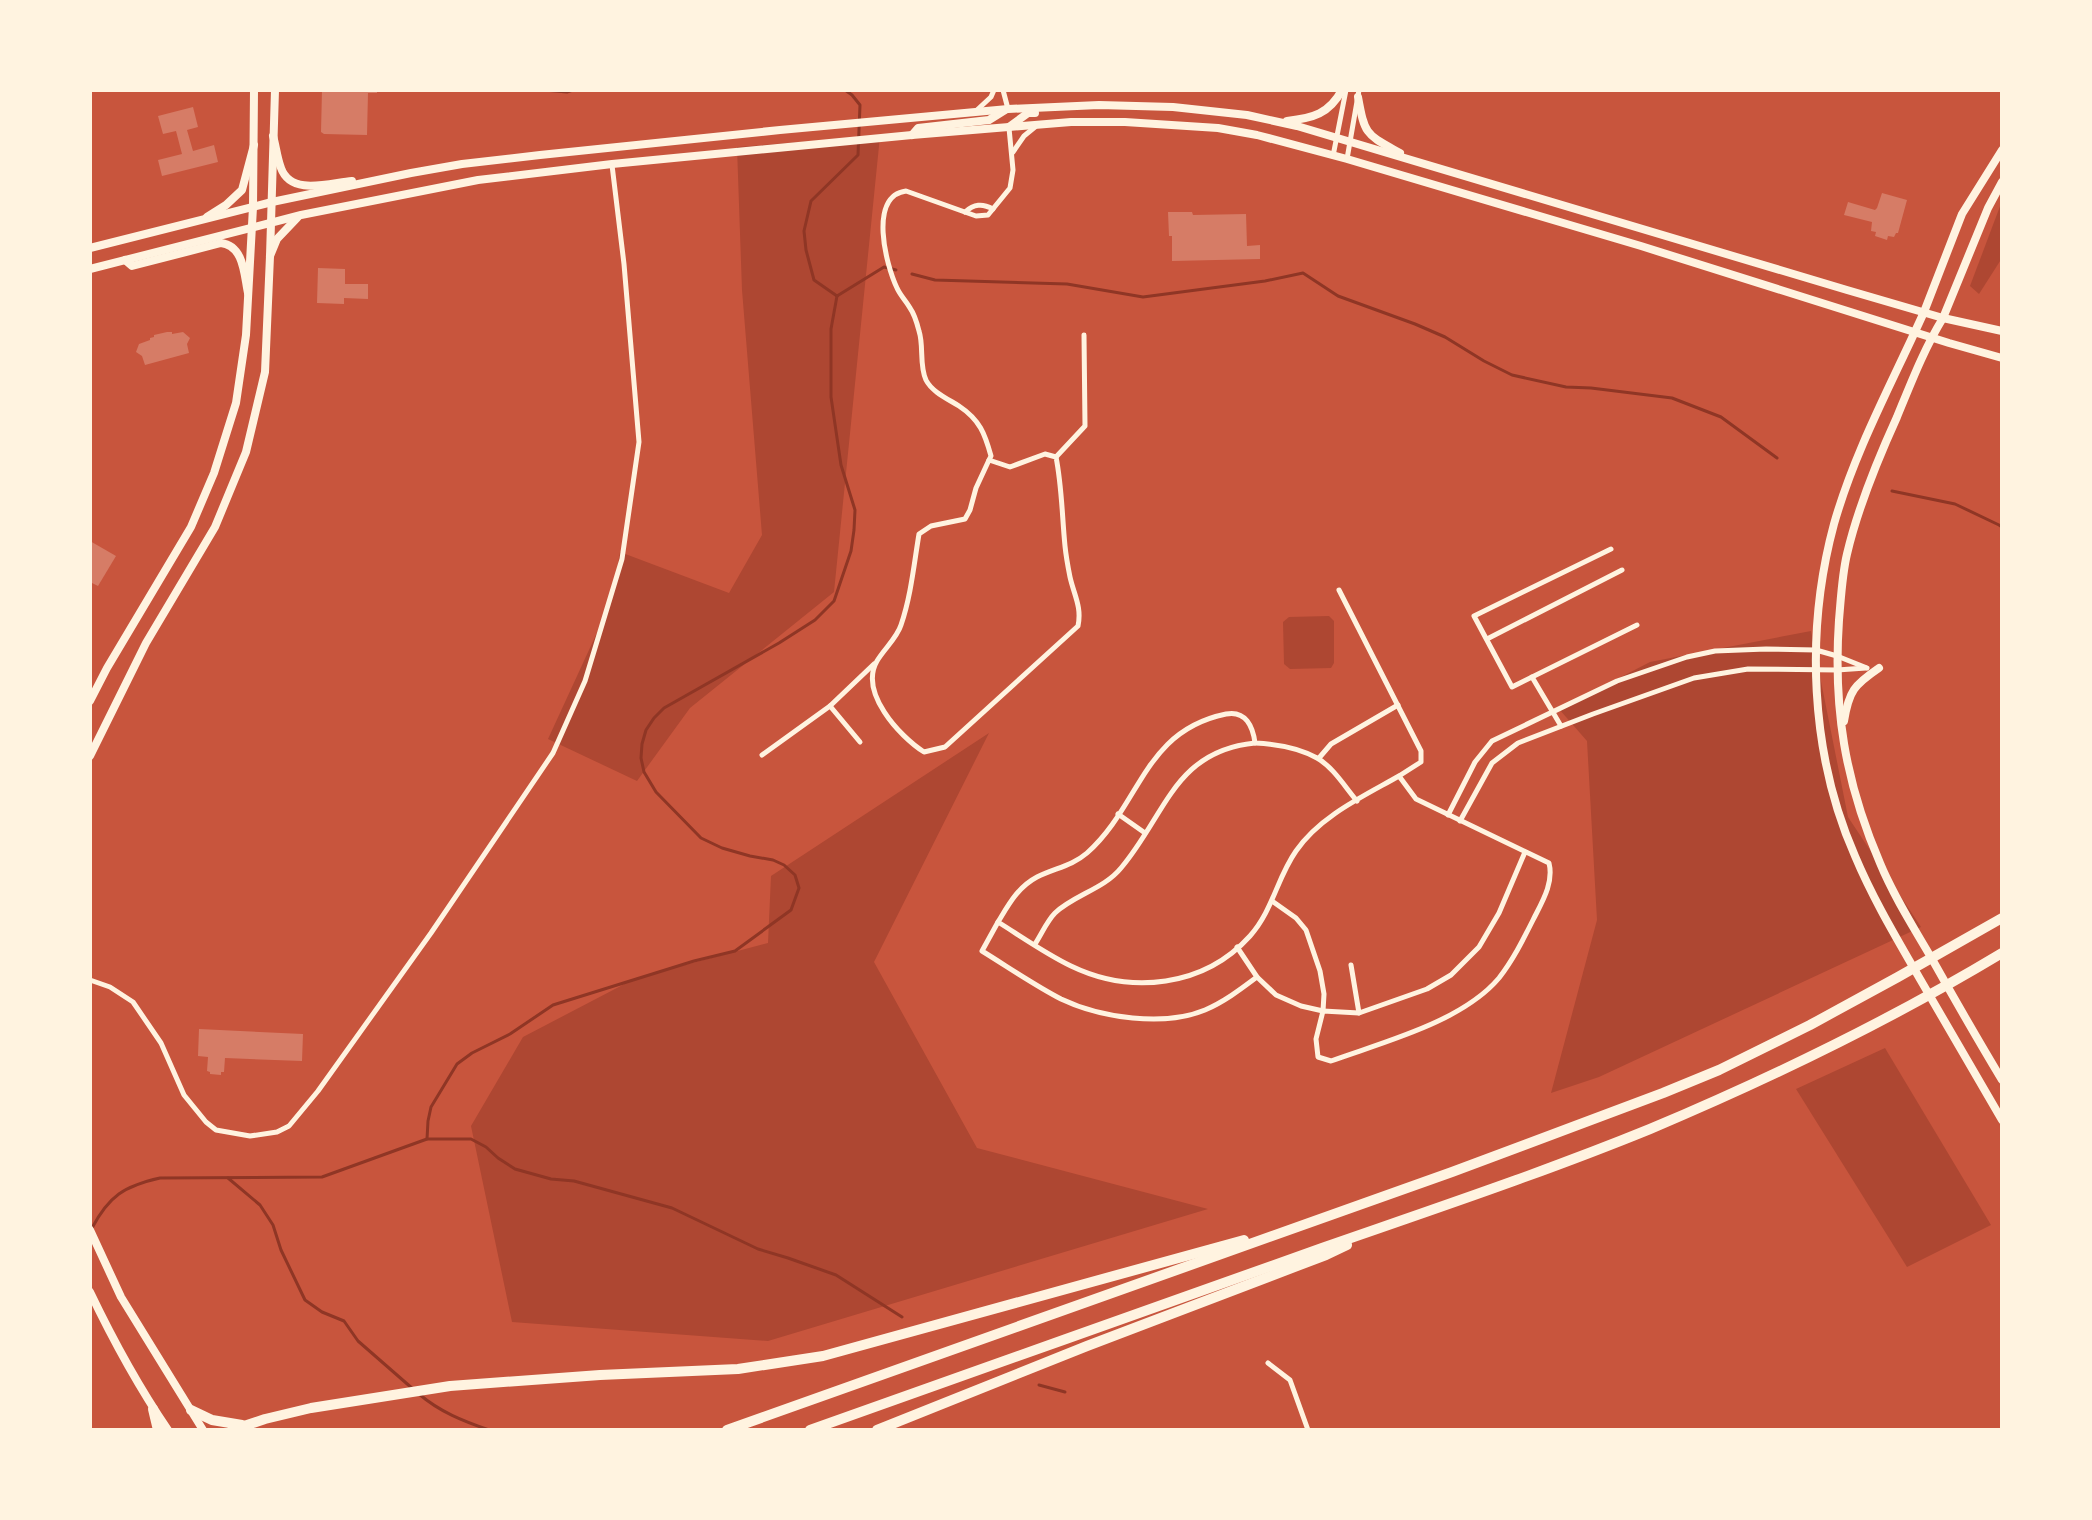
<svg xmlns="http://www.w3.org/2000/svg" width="2092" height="1520" font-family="Commissioner,sans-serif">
<rect width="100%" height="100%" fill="#c8553d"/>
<g fill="#ae4732">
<path d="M880 136 834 592 690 708 637 781 548 739 612 600 620 552 729 593 762 535 742 290 737 147Z"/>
<path d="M2002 201V258L1979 294 1970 286Z"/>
<path d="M1329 616 1334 621V663L1331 668 1290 669 1284 664 1283 622 1289 617Z"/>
<path d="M1811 631 1848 817 1921 927 1599 1077 1551 1093 1597 920 1587 741 1559 709 1650 662Z"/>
<path d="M989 733 874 962 977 1148 1208 1209 768 1341 512 1322 471 1126 523 1037 636 978 768 943 771 876Z"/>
<path d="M1885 1048 1991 1225 1907 1267 1796 1089Z"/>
</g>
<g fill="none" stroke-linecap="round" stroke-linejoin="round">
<g stroke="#8f3625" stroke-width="3">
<path d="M544 90 567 92 573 90"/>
<path d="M912 274 935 280 1067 284 1143 297 1265 281 1303 273 1338 296 1415 324 1445 337 1484 361 1512 375 1566 387 1591 388 1672 398 1721 417 1777 458"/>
<path d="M837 296 814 280 806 250 804 231 811 201 858 155 860 105 852 95 845 90"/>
<path d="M837 296 884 267 896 270"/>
<path d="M1892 491 1955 504 1999 525 2002 527"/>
<path d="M427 1139 428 1121 431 1107 457 1064 472 1053 510 1034 553 1005 694 961 735 951 791 910 799 888 795 875 784 865 773 860 750 856 722 848 701 838 656 792 644 772 641 758 642 744 646 730 654 718 664 708 779 643 815 620 834 601 851 551 854 530 855 510 841 465 831 397V329L837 296"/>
<path d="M228 1178 260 1205 273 1225 281 1250 305 1300 322 1312 344 1321 358 1341 413 1389"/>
<path d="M92 1228C109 1196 124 1186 160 1178L322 1177 427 1139H471L486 1147 498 1158 515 1169 551 1179 574 1181 672 1208 758 1249 788 1258 836 1275 902 1317"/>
<path d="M1039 1385 1065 1392"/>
<path d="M419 1394C440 1412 463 1421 489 1430"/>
</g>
</g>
<g fill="#d67c66">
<path d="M322 90H377V93H368L367 135 324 134 321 132Z"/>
<path d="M193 107 198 127 187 130 193 151 214 145 218 162 162 176 158 160 182 154 176 131 163 134 158 116Z"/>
<path d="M1882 193 1907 200 1898 233H1896L1894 237 1888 236 1887 240 1875 236 1876 232 1871 231 1872 222 1844 215 1848 202 1875 210 1877 208Z"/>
<path d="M1168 212H1192L1193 215 1246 214 1247 246 1260 245V259L1172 261V236H1169Z"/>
<path d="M318 268 345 269V284H368V299L344 298V304L317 303Z"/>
<path d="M167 332H172V334L183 332 190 338 187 344 189 353 145 365 142 356 136 352 139 344 150 340V338L154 337V335Z"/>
<path d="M90 541 116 556 98 586 90 582Z"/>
<path d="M199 1029 303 1034 302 1061 225 1058 224 1072H221V1075L210 1074V1072L207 1071 208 1057 198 1056Z"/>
</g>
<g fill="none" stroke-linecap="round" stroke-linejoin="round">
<g stroke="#fff3e0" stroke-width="5">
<path d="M1003 90 1008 109"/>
<path d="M977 110 991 97 994 90"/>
<path d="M1013 152 1024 136 1035 127"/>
<path d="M1333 156 1346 90"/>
<path d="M1347 159 1359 90"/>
<path d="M965 212C974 204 982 203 993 209"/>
<path d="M1045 454 1056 457C1062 487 1062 516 1065 546 1066 556 1068 567 1070 577 1074 595 1082 607 1078 626L945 747 924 752C899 736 859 692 877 661 884 649 897 638 901 625 911 596 914 564 919 534L931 526 965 519 970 510 976 488 989 460 1010 467Z"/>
<path d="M1056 457 1085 426 1084 335"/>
<path d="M989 460 991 456C985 434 980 420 959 406 948 399 932 392 926 380 919 365 924 346 919 331 917 323 915 315 910 308 906 301 900 295 897 288 886 265 868 196 906 191L976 216 988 215 1010 188 1013 170 1009 128"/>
<path d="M1611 549 1474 616 1512 687 1637 625"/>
<path d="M1339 590 1421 751V762L1399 776"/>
<path d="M1487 639 1622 570"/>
<path d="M1532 677 1561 726"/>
<path d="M830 706 860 742"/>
<path d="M762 755 830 706 874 664"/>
<path d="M1319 758 1331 744 1398 705"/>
<path d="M1357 801C1345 787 1333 767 1317 758 1299 748 1276 744 1255 743 1253 727 1246 710 1226 714 1143 731 1141 805 1087 853 1072 866 1055 868 1037 877 1018 887 1009 904 998 922 1022 937 1046 954 1071 966 1131 995 1204 987 1250 936 1273 910 1277 878 1296 851 1320 816 1364 796 1399 776L1416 799 1549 863C1554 883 1542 902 1533 920 1523 940 1513 960 1499 978 1462 1022 1383 1042 1331 1061L1318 1057 1316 1039 1323 1011 1359 1013 1427 989 1451 975 1479 947 1499 913 1525 852"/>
<path d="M1118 814 1145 833"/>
<path d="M1448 815 1475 762 1492 741 1617 681 1687 657 1715 651 1766 649 1816 650 1837 656 1867 668"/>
<path d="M1460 821 1492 763 1518 743 1593 714 1694 678 1748 669 1837 670 1866 668"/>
<path d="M998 922 982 951C1008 967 1034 985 1061 999 1101 1018 1164 1027 1205 1010 1224 1002 1241 989 1257 977L1237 947"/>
<path d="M1035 944C1041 935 1047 921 1055 913 1074 895 1104 889 1121 868 1166 815 1174 751 1255 743"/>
<path d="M1351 965 1359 1013"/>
<path d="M1257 977 1276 995 1301 1006 1323 1011 1324 994 1320 971 1306 930 1296 918 1272 901"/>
<path d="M90 980 110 987 133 1002 161 1043 184 1095 206 1122 216 1130 250 1136 277 1132 289 1126 318 1091 431 933 553 753 585 681 622 559 639 442 624 264 612 165"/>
<path d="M1268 1363 1290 1380 1308 1430"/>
</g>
<g stroke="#fff3e0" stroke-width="8">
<path d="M1924 312 1962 214 2002 150"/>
<path d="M1943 318 1988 208 2002 182"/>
<path d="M90 701 107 668 191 527 214 473 236 403 246 335 253 207 254 90"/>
<path d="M90 756 146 643 215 527 246 452 265 372 270 256 275 90"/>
<path d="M90 1230 121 1297 203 1430"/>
<path d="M90 1292C113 1340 138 1386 168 1430"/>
</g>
<g stroke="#fff3e0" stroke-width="8">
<path d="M1358 97C1365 136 1366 134 1400 153"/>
<path d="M1287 121C1313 118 1329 114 1342 90"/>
<path d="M1009 127 1028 113H1035"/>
<path d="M912 135 918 128 989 120 1005 110"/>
<path d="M273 136C276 146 277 158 281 168 291 196 329 183 352 181"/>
<path d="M207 217 226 205 242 190 254 145"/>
<path d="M90 248 272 202 411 173 462 164 540 155 780 130 1008 109 1099 105 1173 107 1247 115 1297 126 1847 290 1943 318 2002 331"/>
<path d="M270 256 277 239 297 218"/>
<path d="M125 260 132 266 221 243C244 246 244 274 248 293"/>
<path d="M90 269 301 215 478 180 612 164 912 135 1071 122H1125L1218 128 1257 135 1347 159 1641 246 1949 343 2002 358"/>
<path d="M1924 312C1893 381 1855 450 1834 524 1805 631 1810 754 1855 856 1873 899 1897 939 1920 979 1947 1026 1975 1073 2002 1120"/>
<path d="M1943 318C1924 349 1911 383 1897 417 1877 461 1858 507 1847 554 1842 575 1841 598 1839 620 1833 708 1845 782 1880 863 1894 897 1914 928 1932 959 1955 1000 1978 1040 2002 1080"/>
<path d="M1844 721C1849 691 1854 685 1879 668"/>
</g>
<g stroke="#fff3e0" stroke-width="10">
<path d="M153 1409 158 1430"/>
<path d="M191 1410 212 1420 242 1425"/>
<path d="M232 1430 265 1419 311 1408 450 1386 600 1375 738 1369 823 1356 1244 1240"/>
<path d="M727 1430 1452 1172 1663 1093 1719 1070 1810 1025 1898 977 2002 918"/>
<path d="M810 1430C981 1369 1151 1309 1322 1248 1431 1210 1542 1173 1650 1129 1771 1078 1889 1021 2002 953"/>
<path d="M877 1430 1087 1346 1326 1255 1347 1245"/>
</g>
</g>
<rect width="2092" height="1520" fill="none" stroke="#fff3e0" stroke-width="184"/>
</svg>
